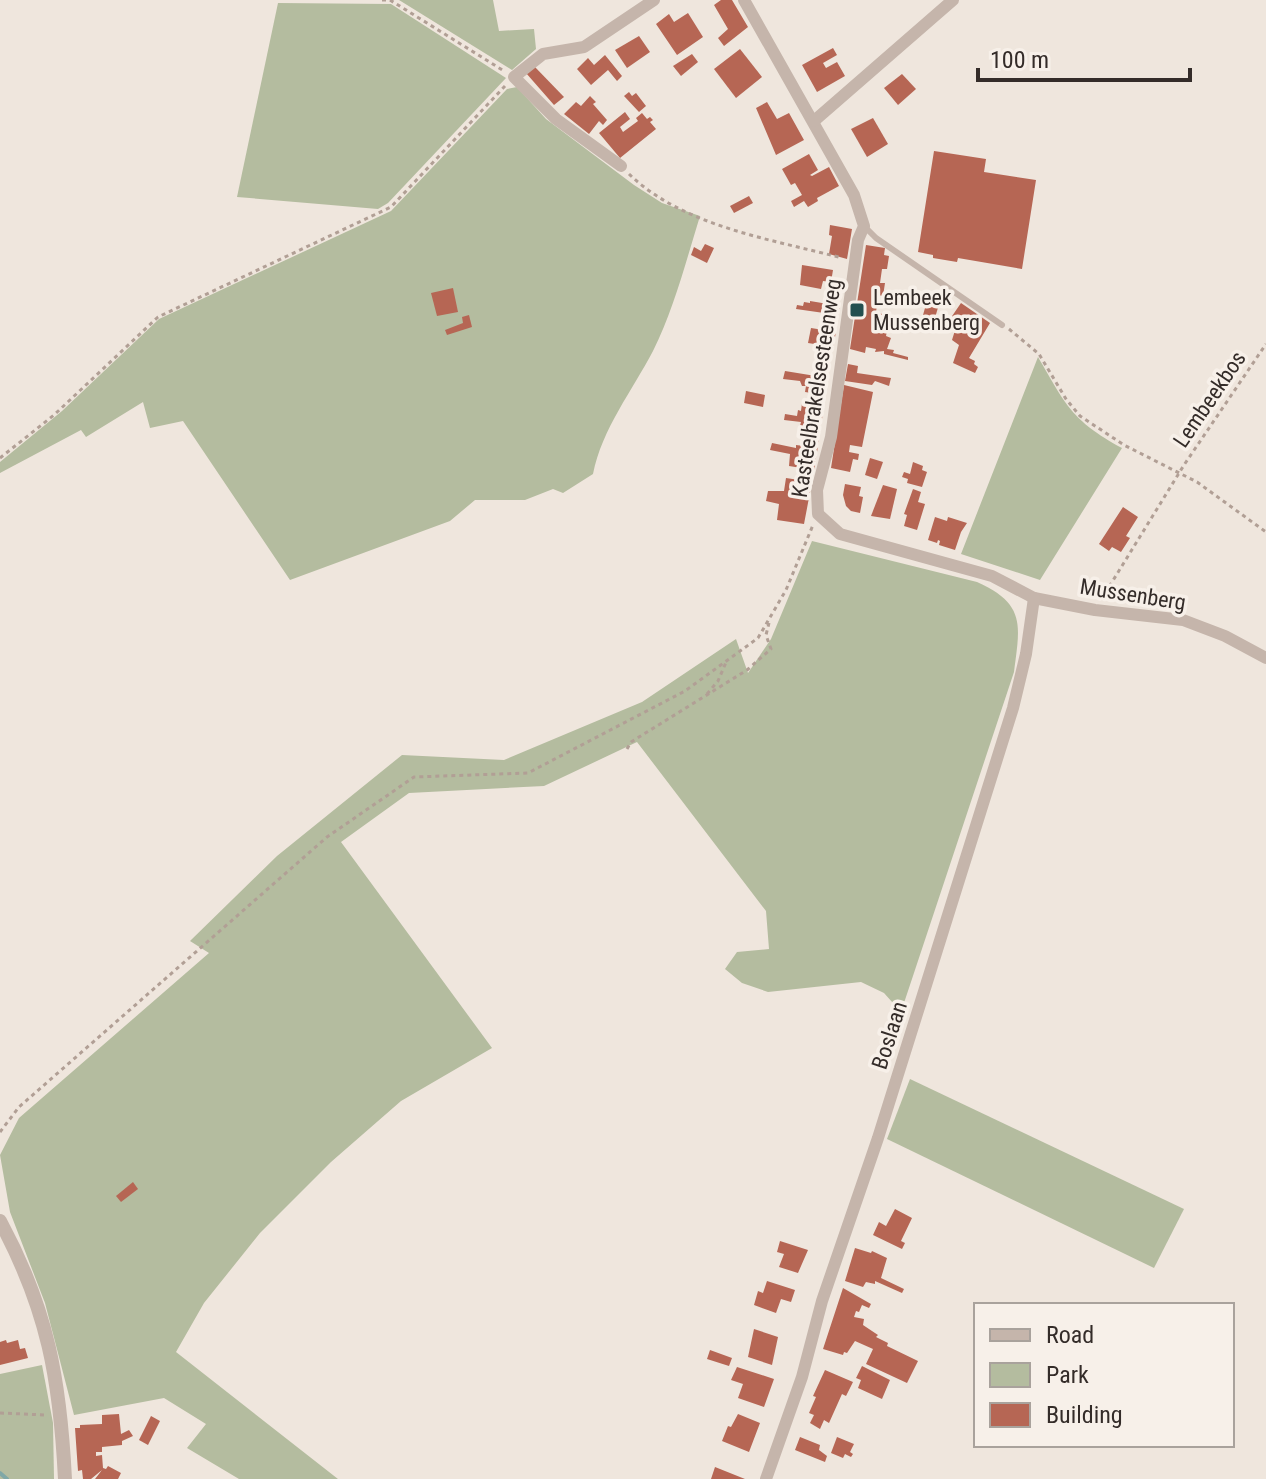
<svg xmlns="http://www.w3.org/2000/svg" width="1266" height="1479" font-family="'Roboto Condensed',sans-serif">
<rect width="100%" height="100%" fill="#efe6dd"/>
<g fill="#b4bc9f">
<path d="M399 0H493L499 31 534 29 536 49 512 70Z"/>
<path d="M278 3 391 4 506 78 388 203 378 209 237 197Z"/>
<path d="M517 87 546 119 634 185 662 203 700 216C686 261 674 309 653 351 632 391 602 429 593 474L563 493 553 489 525 500H475L450 521 290 580 183 421 150 428 143 402 86 437 81 430 0 473V462L62 411 159 319 391 211 507 89Z"/>
<path d="M1038 357C1066 405 1071 420 1122 448L1040 580 961 554Z"/>
<path d="M812 541 977 582C1026 604 1020 625 1014 672L901 1012 884 993 861 982 768 992 742 983 725 969 737 952 769 949 766 911 637 742 544 786 409 793 341 842 492 1048 401 1101 331 1162 260 1233 204 1303 176 1352 338 1479H239L187 1448 206 1424 164 1398 74 1415 45 1303 10 1212 0 1155 19 1118 209 953 190 941 277 856 402 755 504 760 642 702 736 639 748 673 771 639Z"/>
<path d="M910 1079 1184 1209 1154 1268 887 1139Z"/>
<path d="M42 1365 53 1423 54 1479H0V1374Z"/>
</g>
<g fill="none" stroke-linecap="round" stroke-linejoin="round">
<path stroke="#80a8a7" stroke-width="4" d="M0 1473 7 1479"/>
</g>
<g fill="#b66654">
<path d="M721 0H732L748 27 724 46 718 38 728 29 714 5Z"/>
<path d="M688 13 703 37 677 55 656 24 669 14 674 22Z"/>
<path d="M639 36 650 52 627 68 615 50Z"/>
<path d="M833 48 837 55 823 63 826 68 837 62 845 76 817 92 802 65Z"/>
<path d="M740 49 762 77 736 98 714 69Z"/>
<path d="M692 54 698 62 681 76 673 66Z"/>
<path d="M605 55 622 76 617 81 608 70 591 85 577 69 588 58 594 65Z"/>
<path d="M534 66 564 97 554 105 526 73Z"/>
<path d="M902 74 916 89 898 105 884 88Z"/>
<path d="M629 92 632 96 636 93 646 106 639 112 624 96Z"/>
<path d="M590 96 596 102 593 104 607 120 603 125 599 121 589 134 564 114 576 102 581 106Z"/>
<path d="M767 102 777 119 789 113 804 140 776 155 756 108Z"/>
<path d="M625 112 630 119 620 127 623 132 638 121 636 118 642 113 647 119 650 117 653 120 650 122 656 129 620 158 599 133Z"/>
<path d="M873 118 888 144 867 157 851 129Z"/>
<path d="M934 151 986 159 984 172 1036 180 1022 269 958 258 957 262 933 258V255L918 252Z"/>
<path d="M809 154 818 170 810 175 812 176 829 167 839 186 817 198 818 201 808 207 804 201 794 207 791 201 802 195 795 183 791 185 782 169Z"/>
<path d="M749 196 753 203 734 213 730 206Z"/>
<path d="M830 225 852 229 847 259 829 254 832 236 829 235Z"/>
<path d="M705 244 714 248 707 263 691 255 694 247 701 251Z"/>
<path d="M866 245 885 248 884 255 889 256 887 269H882L880 283H885L883 296 878 295 876 313 883 314V319L893 321 891 330 881 329 887 331 886 336 891 338 887 349 894 350 893 353 908 357V360L884 354V351L875 352 876 349 866 347 865 353 850 349Z"/>
<path d="M802 265 833 270 831 282 823 281 821 289 800 285Z"/>
<path d="M453 288 458 312 437 316 431 293Z"/>
<path d="M810 301 840 306 838 315 796 309 797 305 803 306 804 302 810 303Z"/>
<path d="M927 301 939 304 935 318 923 315Z"/>
<path d="M961 303 990 323 969 358 975 361 974 364 978 367 975 373 953 363 959 345 952 340 957 324 948 322Z"/>
<path d="M469 315 472 327 447 335 445 330 463 323 462 317Z"/>
<path d="M811 328 836 332 833 347 808 343Z"/>
<path d="M848 364 858 366 857 373 891 378 889 386 875 381 872 385 845 381Z"/>
<path d="M785 371 828 378 825 395 805 392 806 386H802L800 381 783 379Z"/>
<path d="M844 385 873 392 862 447 850 445 849 452 859 454 858 460 853 459 850 472 831 468Z"/>
<path d="M746 391 765 395 763 407 744 403Z"/>
<path d="M802 403 824 406 819 438 798 434 801 422 784 420 785 414 797 416 798 410 801 411Z"/>
<path d="M805 438 819 440 814 470 789 466 790 454 770 450 772 443 796 448V445L804 446Z"/>
<path d="M870 458 883 462 877 479 865 475Z"/>
<path d="M913 462 923 466 922 470 927 472 922 487 907 483 908 479 902 477 904 472 910 474Z"/>
<path d="M786 478 812 482 804 524 777 520 779 504 766 501 768 491H784Z"/>
<path d="M845 484 861 487 859 496 863 497 860 513 851 511 846 506 843 495Z"/>
<path d="M883 485 897 489 890 519 871 516Z"/>
<path d="M913 489 921 492 918 502 925 504 917 530 904 526 907 515 904 514Z"/>
<path d="M1123 507 1138 517 1126 536 1130 538 1121 552 1112 547 1109 551 1099 544Z"/>
<path d="M935 517 947 521 948 517 967 523 961 532 955 550 939 545 940 541 938 540 937 543 928 540Z"/>
<path d="M133 1182 138 1189 121 1202 116 1196Z"/>
<path d="M895 1209 912 1218 901 1241 905 1243 902 1249 873 1235 879 1222 886 1226Z"/>
<path d="M780 1241 808 1250 798 1273 779 1267 784 1254 777 1252Z"/>
<path d="M855 1248 871 1253 872 1251 887 1258 881 1278 904 1289 902 1293 875 1281V1284L866 1282 863 1287 845 1281Z"/>
<path d="M767 1281 795 1290 791 1302 781 1299 776 1313 754 1305 758 1291 763 1293Z"/>
<path d="M843 1288 871 1304 869 1308 862 1305 859 1312 856 1311 854 1317 864 1319 863 1325 878 1335 876 1337 888 1343 887 1346 918 1361 907 1383 866 1364 873 1349 855 1341 847 1353 844 1352 843 1355 823 1349Z"/>
<path d="M754 1329 778 1337 772 1365 748 1357Z"/>
<path d="M6 1340 7 1343 18 1340 20 1349 25 1348 28 1358 0 1365V1342Z"/>
<path d="M710 1350 732 1358 729 1366 707 1359Z"/>
<path d="M862 1366 890 1380 882 1399 858 1388 861 1380 856 1378Z"/>
<path d="M737 1367 774 1379 764 1407 738 1398 743 1384 731 1380Z"/>
<path d="M825 1370 853 1382 846 1396 842 1394 829 1423 824 1420 820 1429 810 1423 814 1415 809 1413 816 1397 813 1396Z"/>
<path d="M119 1414 121 1434 129 1430 133 1436 122 1441V1445L102 1447V1452H96V1456L102 1455 103 1468 106 1469 108 1466 121 1473 118 1479H95L102 1470 91 1479H83L82 1470 78 1471 75 1428H80V1425L102 1424V1415Z"/>
<path d="M738 1414 760 1423 749 1452 722 1441 728 1426 731 1427Z"/>
<path d="M151 1416 160 1421 148 1445 139 1440Z"/>
<path d="M800 1437 820 1445 819 1450 827 1456 825 1462 795 1450Z"/>
<path d="M837 1437 854 1444 850 1452 853 1454 851 1457 845 1454 843 1458 831 1453Z"/>
<path d="M715 1467 745 1479H711Z"/>
</g>
<g fill="none" stroke-linecap="round" stroke-linejoin="round">
<g stroke="#b19f95" stroke-width="3" stroke-dasharray="4 4" stroke-linecap="butt">
<path d="M382 0H390L504 71"/>
<path d="M629 174C684 227 771 239 842 258"/>
<path d="M1009 329 1039 354 1066 399 1080 416 1124 445 1197 482 1266 532"/>
<path d="M0 458 54 415 158 317 391 207 505 86"/>
<path d="M1101 600 1184 465 1266 344"/>
<path d="M707 694 718 681 727 660"/>
<path d="M627 749 631 742 747 670 771 649 766 635 769 623"/>
<path d="M0 1132 19 1107 327 837 414 777 528 773 685 691 758 638 786 590 813 525"/>
<path d="M0 1413 46 1415"/>
</g>
<path stroke="#c5b5ab" stroke-width="6" d="M864 226 876 238 1002 325"/>
<g stroke="#c5b5ab" stroke-width="12">
<path d="M744 0 854 195 864 226 858 240 831 437 817 490 818 514 840 534 992 576 1034 598 1095 610 1183 620 1225 636 1266 658"/>
<path d="M814 121 953 0"/>
<path d="M621 166 556 119 514 77 543 54 584 47 654 0"/>
<path d="M766 1479 802 1377 822 1301 878 1138 1013 708 1026 654 1034 598"/>
</g>
<path stroke="#c5b5ab" stroke-width="14" d="M0 1221C48 1310 60 1380 65 1479"/>
</g>
<rect fill="#245050" stroke="#f7f0e9" stroke-width="3" x="849" y="302" width="16" height="16" rx="4"/>
<g text-anchor="middle" stroke-width="7" stroke-linejoin="round" paint-order="stroke">
<g font-size="22" fill="#342c29" stroke="#f7f0e9" text-anchor="start">
<text x="873" y="305">Lembeek<tspan x="873" dy="25">Mussenberg</tspan></text>
</g>
<g font-size="22" fill="#342c29" stroke="#f7f0e9">
<text transform="translate(816 388) rotate(-81)" y="8">Kasteelbrakelsesteenweg</text>
<text transform="translate(1209 399) rotate(-56)" y="8">Lembeekbos</text>
<text transform="translate(1133 594) rotate(9)" y="8">Mussenberg</text>
<text transform="translate(889 1035) rotate(-72)" y="8">Boslaan</text>
</g>
</g>
<rect x="974" y="1303" width="260" height="144" fill="#f7f0e9" stroke="#a9a29c" stroke-width="2"/>
<rect x="990" y="1329" width="40" height="12" fill="#c5b5ab" stroke="#a9a29c" stroke-width="2"/>
<text x="1046" y="1343" font-size="24" fill="#342c29">Road</text>
<rect x="990" y="1363" width="40" height="24" fill="#b4bc9f" stroke="#a9a29c" stroke-width="2"/>
<text x="1046" y="1383" font-size="24" fill="#342c29">Park</text>
<rect x="990" y="1403" width="40" height="24" fill="#b66654" stroke="#a9a29c" stroke-width="2"/>
<text x="1046" y="1423" font-size="24" fill="#342c29">Building</text>
<path d="M978 68v12h212v-12" fill="none" stroke="#342c29" stroke-width="4"/>
<text x="990" y="68" font-size="24" fill="#342c29" stroke="#f7f0e9" stroke-width="6" paint-order="stroke">100 m</text>
</svg>
